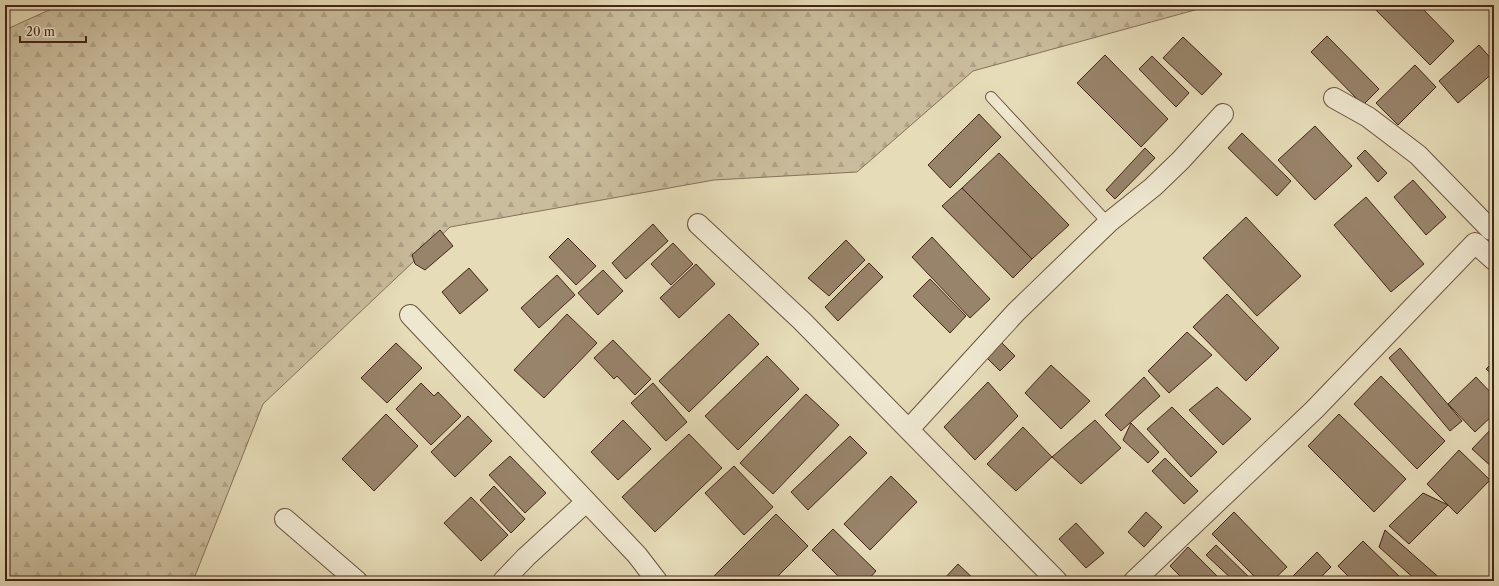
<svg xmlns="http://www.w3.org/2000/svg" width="1499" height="586" font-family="'Libre Caslon Text',serif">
<defs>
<pattern id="forest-firs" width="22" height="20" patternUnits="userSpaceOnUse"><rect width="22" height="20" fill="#cabd9d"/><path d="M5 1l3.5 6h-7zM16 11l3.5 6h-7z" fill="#afa286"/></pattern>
</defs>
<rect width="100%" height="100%" fill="#e6dcb8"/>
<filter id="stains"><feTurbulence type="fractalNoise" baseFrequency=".005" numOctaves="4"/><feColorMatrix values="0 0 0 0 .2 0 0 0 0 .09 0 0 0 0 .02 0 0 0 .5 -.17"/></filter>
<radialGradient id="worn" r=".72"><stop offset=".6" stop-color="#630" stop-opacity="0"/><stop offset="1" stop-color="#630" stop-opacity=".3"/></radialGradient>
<path fill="url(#forest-firs)" stroke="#87715a" d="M60 5H1213L973 71 857 172 714 180 450 227 263 404 193 581H5V30Z"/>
<g fill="#98846b" stroke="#442518">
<path d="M1371 5H1419L1454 41 1430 65Z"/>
<path d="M1327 36 1379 89 1363 105 1311 52Z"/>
<path d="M1183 37 1222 74 1202 95 1163 58Z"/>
<path d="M1479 45 1494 62V72L1458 103 1439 81Z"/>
<path d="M1105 55 1168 119 1141 147 1077 83Z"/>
<path d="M1152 56 1189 93 1176 107 1139 69Z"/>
<path d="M1415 65 1436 87 1398 125 1376 103Z"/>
<path d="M979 114 1001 137 950 188 928 165Z"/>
<path d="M1315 126 1352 166 1315 200 1278 160Z"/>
<path d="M1242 133 1291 181 1277 196 1228 148Z"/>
<path d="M1145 148 1155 158 1115 199 1106 190Z"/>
<path d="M1365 150 1387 173 1378 182 1357 158Z"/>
<path d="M999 153 1069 225 1032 259 962 188Z"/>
<path d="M1413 180 1446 217 1426 235 1394 197Z"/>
<path d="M962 188 1032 259 1013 278 942 206Z"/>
<path d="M1366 197 1424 264 1391 292 1334 225Z"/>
<path d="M1246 217 1301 276 1257 316 1203 258Z"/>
<path d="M653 224 668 241 626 279 612 263Z"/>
<path d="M440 230 453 246 425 270 415 264 412 255Z"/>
<path d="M932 237 990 299 970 318 912 257Z"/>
<path d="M568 238 596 266 576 285 549 257Z"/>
<path d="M846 240 865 260 829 296 808 278Z"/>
<path d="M673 243 693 264 671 285 651 264Z"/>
<path d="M869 263 883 277 838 321 825 307Z"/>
<path d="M696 264 715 284 679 318 660 298Z"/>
<path d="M469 268 488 290 460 314 442 292Z"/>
<path d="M603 270 623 291 598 315 578 293Z"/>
<path d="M557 275 575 295 539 328 521 308Z"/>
<path d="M930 279 966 316 950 333 913 296Z"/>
<path d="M1227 294 1279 348 1246 381 1193 327Z"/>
<path d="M567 314 597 343 544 398 514 370Z"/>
<path d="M729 314 759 344 689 412 659 381Z"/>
<path d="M1187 332 1212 355 1169 393 1148 371Z"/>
<path d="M613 340 651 379 635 395 617 376 614 379 594 358Z"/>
<path d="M1000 341 1015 356 1000 371 985 356Z"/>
<path d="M396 343 422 368 387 403 361 378Z"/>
<path d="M1400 348 1462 421 1450 431 1389 358Z"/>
<path d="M767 356 799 389 738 450 705 416Z"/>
<path d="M1494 361V376L1486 369Z"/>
<path d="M1051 365 1090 401 1061 429 1025 393Z"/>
<path d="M1381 376 1445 441 1417 469 1354 404Z"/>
<path d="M1144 377 1160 396 1121 431 1105 415Z"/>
<path d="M1476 377 1494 396V414L1475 432 1448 404Z"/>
<path d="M988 382 1018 416 975 460 944 427Z"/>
<path d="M421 383 434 396 438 392 461 416 431 445 396 409Z"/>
<path d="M653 383 687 422 666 441 631 403Z"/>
<path d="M1217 387 1251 419 1223 445 1189 410Z"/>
<path d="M806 394 839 425 773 494 740 463Z"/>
<path d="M1172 407 1217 452 1191 477 1147 429Z"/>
<path d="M386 414 418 446 374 491 342 459Z"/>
<path d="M1339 414 1406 479 1374 512 1308 446Z"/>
<path d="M468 416 492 441 455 477 431 452Z"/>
<path d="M623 420 651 449 618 480 591 452Z"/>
<path d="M1095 420 1121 448 1081 484 1052 457Z"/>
<path d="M1131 423 1159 452 1148 463 1123 440Z"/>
<path d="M1494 426V469L1472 449Z"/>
<path d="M1023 427 1052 457 1016 491 987 464Z"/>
<path d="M689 434 722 468 655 532 622 497Z"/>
<path d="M850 436 867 453 808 510 791 492Z"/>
<path d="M1459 450 1490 480 1457 514 1427 484Z"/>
<path d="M510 456 546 493 525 513 489 475Z"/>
<path d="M1165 458 1198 491 1184 504 1152 471Z"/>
<path d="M734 466 773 507 744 535 705 493Z"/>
<path d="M891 476 917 502 870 550 844 524Z"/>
<path d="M494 486 525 519 511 533 480 500Z"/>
<path d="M1423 493 1448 505 1409 544 1389 526Z"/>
<path d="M471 497 508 535 481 561 444 523Z"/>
<path d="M1146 512 1162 527 1144 547 1128 532Z"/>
<path d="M1234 512 1287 567 1272 581H1259L1212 534Z"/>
<path d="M776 514 808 546 773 581H709Z"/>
<path d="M1076 523 1104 553 1086 568 1059 539Z"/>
<path d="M833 529 876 571 867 581H843L812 550Z"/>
<path d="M1385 530 1443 581H1417L1379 547Z"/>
<path d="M1363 541 1402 579 1400 581H1353L1338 566Z"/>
<path d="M1216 545 1253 581H1234L1206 555Z"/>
<path d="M1188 547 1222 581H1185L1170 566Z"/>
<path d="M1317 552 1331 567 1317 581H1288Z"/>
<path d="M958 564 976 581H942Z"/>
</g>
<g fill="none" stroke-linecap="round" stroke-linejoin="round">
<g stroke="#6c5340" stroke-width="12">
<path id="lane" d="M991 97 1108 223"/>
</g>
<g stroke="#6c5340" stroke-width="22">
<g id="street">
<path d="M1334 98 1368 117 1418 155 1491 230"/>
<path d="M698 224 802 321 1057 581"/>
<path d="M410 315 637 555 657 581"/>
<path d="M909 429 1016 312 1108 223 1153 187 1181 160 1223 114"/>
<path d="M285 519 357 581"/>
<path d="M503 581 526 557 586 502"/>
<path d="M1134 581 1314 410 1475 243 1494 260"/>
</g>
</g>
<use href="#lane" stroke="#efe8d1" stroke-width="10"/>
<use href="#street" stroke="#efe8d1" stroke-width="20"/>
</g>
<rect width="1499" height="586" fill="none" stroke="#e6dcb8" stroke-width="20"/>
<rect x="6" y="6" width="1487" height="574" fill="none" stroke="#442518" stroke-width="2"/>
<rect x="10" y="10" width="1479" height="566" fill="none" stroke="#442518"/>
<path d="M20 36v6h66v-6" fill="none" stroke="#442518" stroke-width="2"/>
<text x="26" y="36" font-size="12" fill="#442518" stroke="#efe8d1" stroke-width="3" paint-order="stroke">20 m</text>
<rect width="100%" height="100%" filter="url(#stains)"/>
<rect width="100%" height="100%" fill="url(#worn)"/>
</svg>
